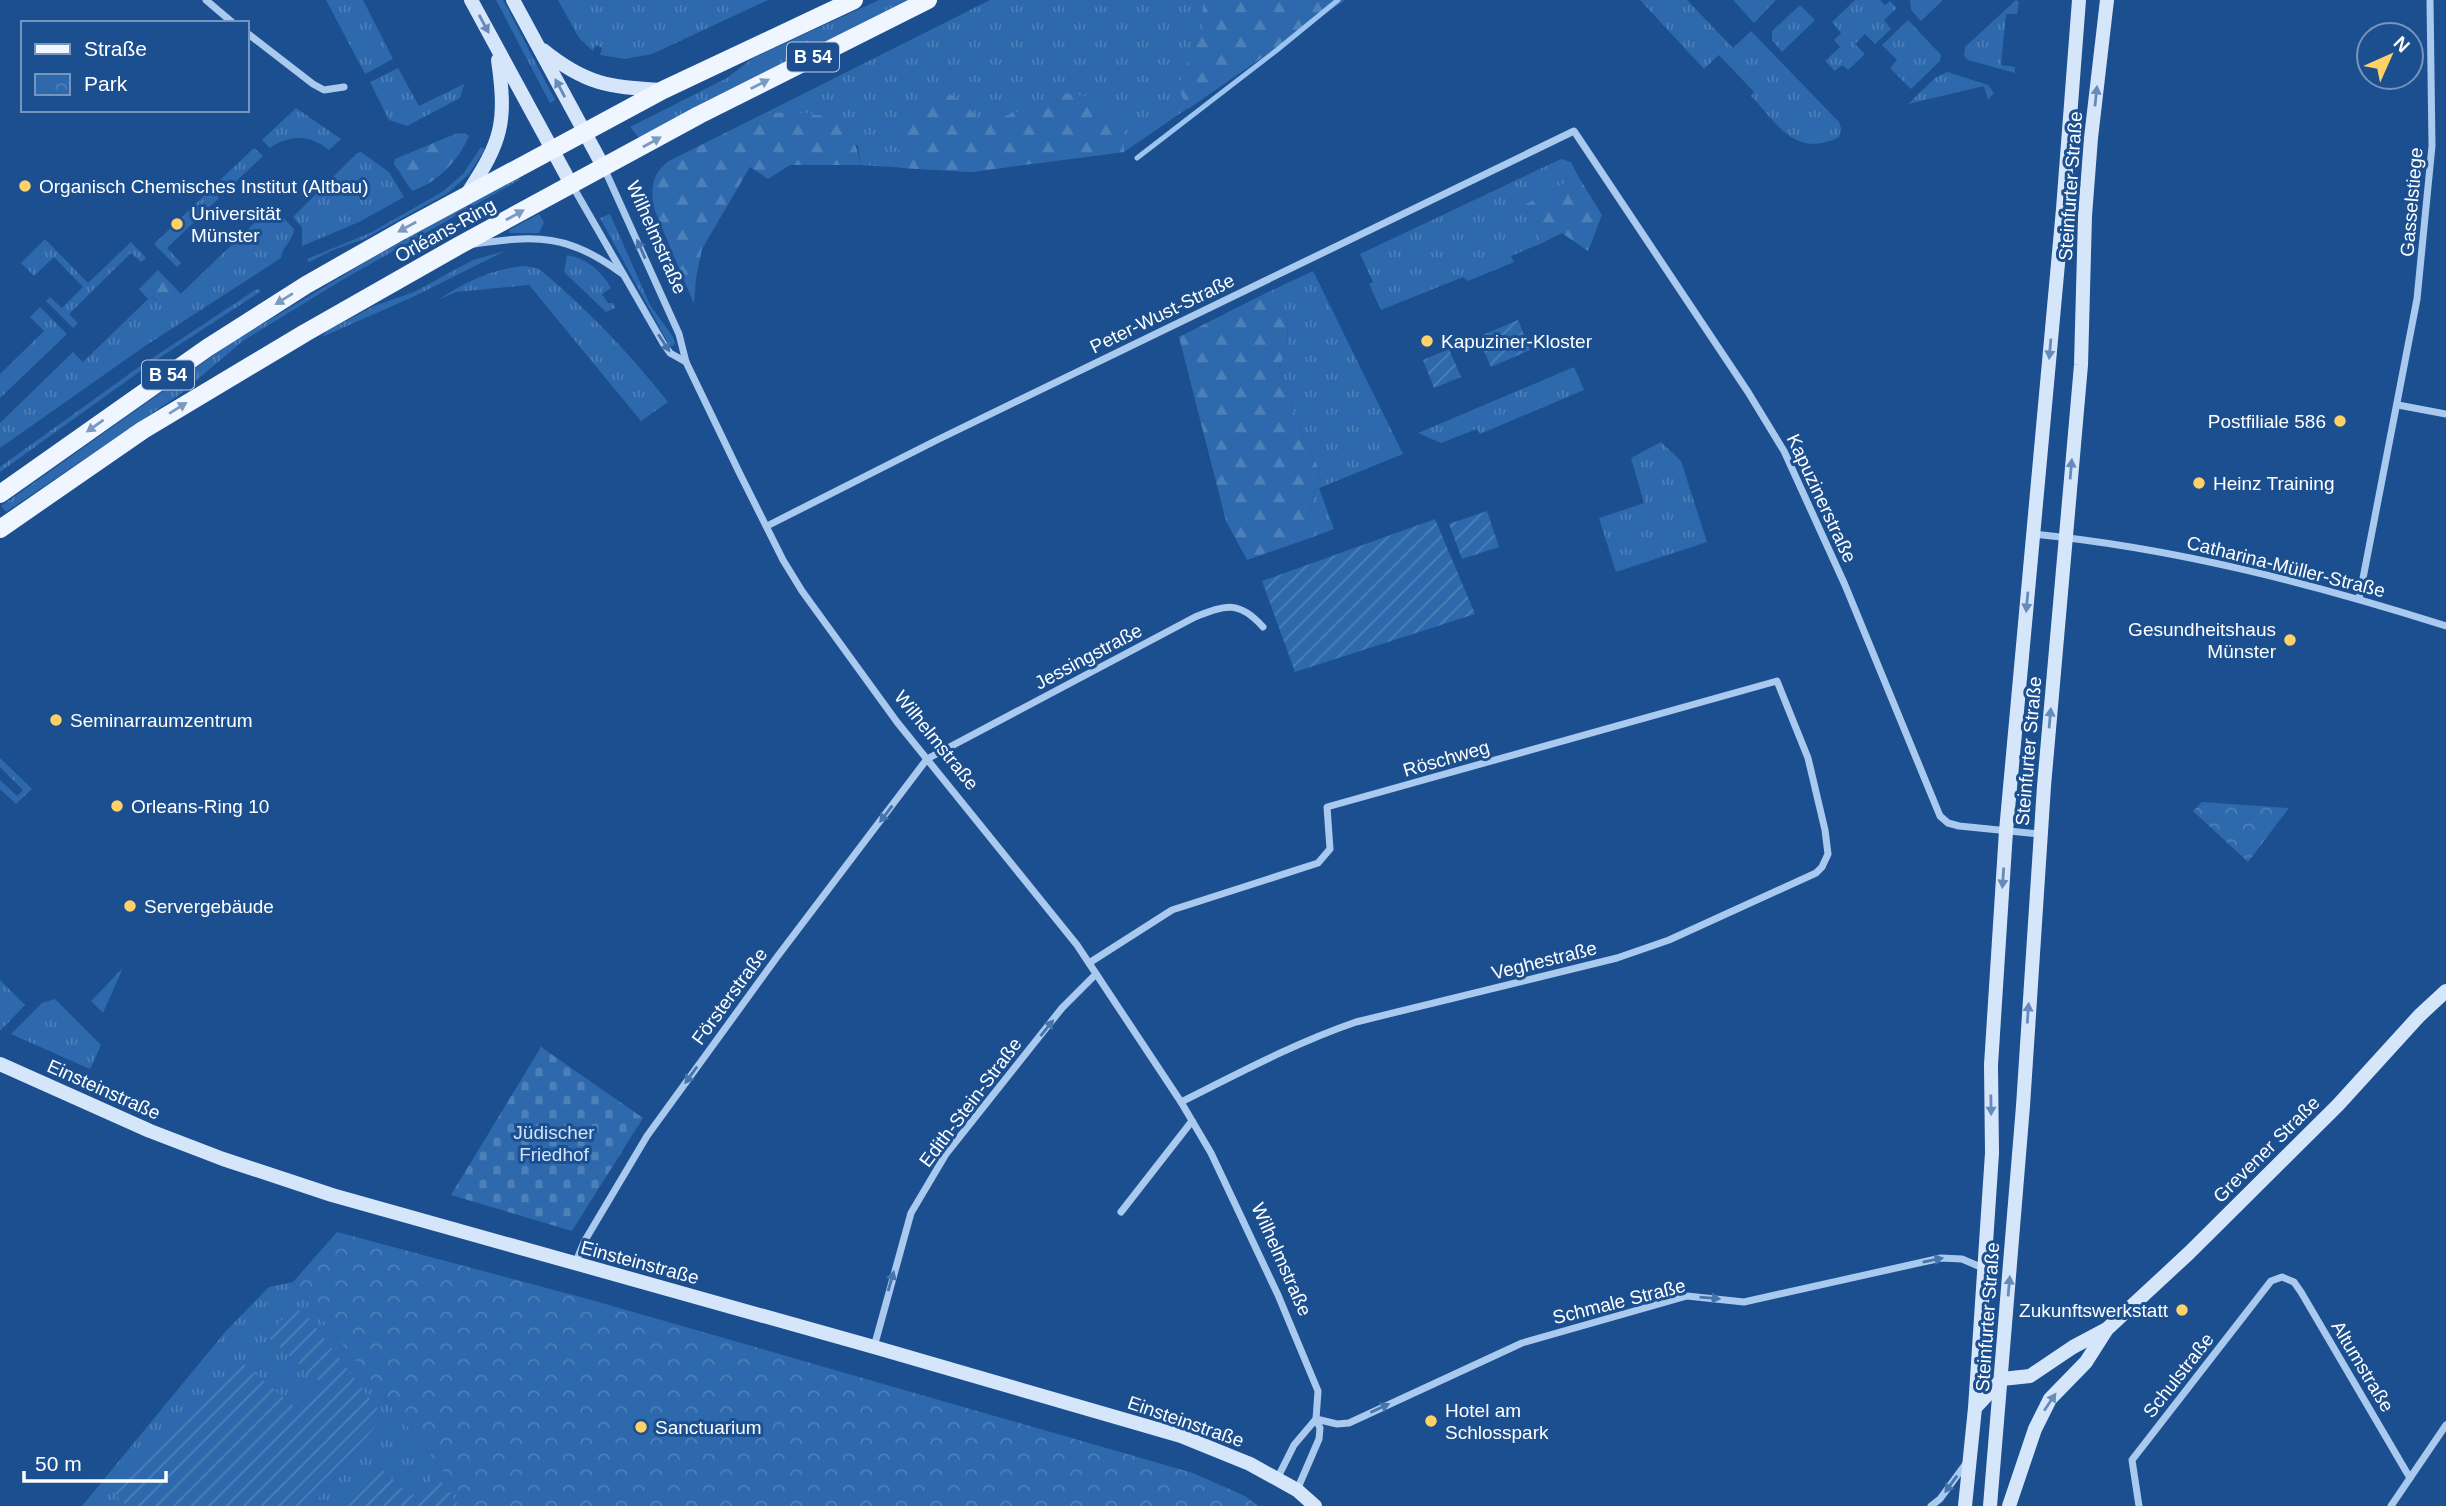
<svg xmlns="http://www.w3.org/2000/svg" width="2446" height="1506" font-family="Helvetica,sans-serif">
<defs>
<pattern id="grass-tufts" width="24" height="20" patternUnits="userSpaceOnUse" patternTransform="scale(1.75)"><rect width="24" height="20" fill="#2e69ad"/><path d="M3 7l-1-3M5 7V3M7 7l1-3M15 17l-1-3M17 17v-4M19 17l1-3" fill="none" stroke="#4d80b9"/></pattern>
<pattern id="forest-firs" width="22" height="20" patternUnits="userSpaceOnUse" patternTransform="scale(1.75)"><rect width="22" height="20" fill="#2e69ad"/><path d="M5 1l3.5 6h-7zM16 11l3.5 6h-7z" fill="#4d80b9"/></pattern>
<pattern id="cemetery-stones" width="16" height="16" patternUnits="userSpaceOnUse" patternTransform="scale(1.75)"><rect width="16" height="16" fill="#2e69ad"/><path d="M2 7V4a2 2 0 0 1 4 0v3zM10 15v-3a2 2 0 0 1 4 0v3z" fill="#4d80b9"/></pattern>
<pattern id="park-crowns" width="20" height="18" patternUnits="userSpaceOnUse" patternTransform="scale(1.75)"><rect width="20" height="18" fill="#2e69ad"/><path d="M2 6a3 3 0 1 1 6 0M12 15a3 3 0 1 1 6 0" fill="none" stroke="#4d80b9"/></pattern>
<pattern id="garden-furrows" width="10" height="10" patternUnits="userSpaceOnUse" patternTransform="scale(1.75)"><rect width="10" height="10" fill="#2e69ad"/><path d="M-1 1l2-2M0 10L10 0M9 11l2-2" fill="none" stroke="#4d80b9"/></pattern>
</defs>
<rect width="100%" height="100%" fill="#1b4f8f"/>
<g fill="url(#grass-tufts)">
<path d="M326 0H363L393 59 365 74Z"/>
<path d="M496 0H503L555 100 550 103Z"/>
<path d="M558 0H768L652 54 625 59 600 55 602 48 596 45 593 51 579 38Z"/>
<path d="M879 0H907L639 138 630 127 727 78 753 58Z"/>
<path d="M990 0H1345L1124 152 971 172 861 165 858 146 817 114 765 113Z"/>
<path d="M1640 0H1687L1733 48 1751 31 1839 122 1841 128 1839 137C1795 159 1778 124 1751 96L1754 92 1719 55 1704 69Z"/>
<path d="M1733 0H1776L1754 23Z"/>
<path d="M1855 0H1880L1885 5 1890 1 1897 8 1884 20 1891 29 1875 44 1865 34 1855 44 1865 54 1848 70 1842 65 1835 71 1825 61 1840 47 1834 40 1841 33 1832 22Z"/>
<path d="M1910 0H1943L1921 21 1911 10Z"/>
<path d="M2016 0 2019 2 2017 14H2006L2001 65 2015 67V73L1968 60 1964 56 1965 47Z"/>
<path d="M1800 5 1815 20 1782 52 1772 40V31Z"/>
<path d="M1908 20 1941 55 1940 61 1911 89 1890 68 1897 60 1882 45Z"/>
<path d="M398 68 419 106 464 84 460 98 407 126 389 120 370 82Z"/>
<path d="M1947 72 1988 85 1994 93 1988 100 1984 86 1908 104 1935 78Z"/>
<path d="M296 108 341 139 329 150C311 135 290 134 270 148L262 140Z"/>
<path d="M481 147 485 149 469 174 448 193 364 239 333 250 309 262 307 259 370 233 442 192 463 174Z"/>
<path d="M254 148 263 156 227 190 218 182Z"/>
<path d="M361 152 389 172 404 197 359 222 302 246V227L293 217 357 153Z"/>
<path d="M1561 159 1571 162 1578 176 1524 205 1542 243 1511 256 1514 262 1468 281 1463 277 1381 310 1369 284 1373 282 1360 254Z"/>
<path d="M516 178 521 179 342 280 244 340 179 395 6 512 1 506 228 345 374 257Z"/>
<path d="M211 189 219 198 167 248 181 263 177 267 154 244Z"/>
<path d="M272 206 294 229C294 240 282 246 281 258L145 346 0 448V423L73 352 83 362 151 296 165 309Z"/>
<path d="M539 214 544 222 539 233H510L509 230Z"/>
<path d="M610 214 650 305 673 337 675 343 673 346 669 345 662 332 600 218Z"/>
<path d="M45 239 88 283 131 242 146 258 141 262 131 253 69 314 78 323 73 328 46 301 50 297 62 308 83 287 54 257 34 276 21 263Z"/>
<path d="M505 251 415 296 322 337 327 331 374 306 414 292 473 260Z"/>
<path d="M567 255C588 259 600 270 611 288L602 294 608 303H613L615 308 606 312 564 272Z"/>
<path d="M524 266 537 268 543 272C590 312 630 354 668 402L641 421 529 285 456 292 438 300C465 282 491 269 524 266Z"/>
<path d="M1313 271 1403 454 1319 488 1334 529 1313 537 1308 518 1320 471 1303 438 1279 368 1288 346 1287 317 1262 295Z"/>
<path d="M260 289V292L153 362 0 472V467L136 369 255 290Z"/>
<path d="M40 307 67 334 0 398V374L44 331 30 317Z"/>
<path d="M1574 367 1584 390 1480 434 1477 429 1441 443 1418 433Z"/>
<path d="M1661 442 1681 461 1707 542 1616 572 1599 518 1644 503 1631 458Z"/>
<path d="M0 758 32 789 16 804 0 789V780L17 796 23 790 0 767Z"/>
<path d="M123 968 103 1013 91 1001Z"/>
<path d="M0 980 25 1005 1 1030H0Z"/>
<path d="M55 999 101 1045 90 1069 11 1034 42 1003Z"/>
<path d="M293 1282 471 1506H459L436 1475 415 1499 380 1469 348 1506H312L383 1415 319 1381 296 1408 115 1494 126 1506H82L225 1332 269 1287Z"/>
</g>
<g fill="url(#forest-firs)">
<path d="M1203 0H1345L1188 109 1178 87 1189 58 1202 34Z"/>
<path d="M939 88 961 101 985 124 1065 93 1097 98 1123 126 1124 152 971 172 901 168 896 160C906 124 910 111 939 88Z"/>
<path d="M765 113C812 113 851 107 861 165H790L768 179 750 167 702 249 696 278 694 304 655 211C650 192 651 173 669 161Z"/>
<path d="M465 133 469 136C458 161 438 182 412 191L394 164 395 159 455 134Z"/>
<path d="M1578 176 1602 215 1588 251 1562 233 1542 243 1524 205Z"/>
<path d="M158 270 181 294 165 310 152 296 148 299 139 289Z"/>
<path d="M1262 295 1287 316 1288 346 1279 368 1303 438 1320 471 1308 518 1313 537 1247 560 1226 521 1179 337Z"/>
</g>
<path fill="url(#cemetery-stones)" d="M541 1047 643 1118 572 1231 451 1195Z"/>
<g fill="url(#park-crowns)">
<path d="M2202 802 2289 808 2248 862 2193 811Z"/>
<path d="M337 1232 588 1299 1193 1473 1245 1496 1258 1506H471L293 1282Z"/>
</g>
<g fill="url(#garden-furrows)">
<path d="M1518 320 1530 350 1491 367 1478 337Z"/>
<path d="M1449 349 1461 377 1434 388 1423 360Z"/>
<path d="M1487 511 1499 547 1462 559 1449 524Z"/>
<path d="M1435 519 1475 614 1295 672 1262 581Z"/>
<path d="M294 1307 307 1316 383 1416 312 1506H126L115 1494 239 1360 296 1408 319 1381 267 1336Z"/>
<path d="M380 1468 415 1499 436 1474 459 1506H348Z"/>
</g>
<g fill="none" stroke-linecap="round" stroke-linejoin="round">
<path stroke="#9cc4f0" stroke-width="5" d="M1137 158 1277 50 1338 0"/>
<g stroke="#a9c9ee" stroke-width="7">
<path d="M206 0 233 23"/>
<path d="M247 33 313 84 324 90 344 87"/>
<path d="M604 168 679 334 686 362 739 472 783 560 802 591 897 722 1077 945 1181 1102 1211 1153 1278 1295 1318 1391 1316 1419 1320 1428 1319 1439 1297 1490"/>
<path d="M572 185 663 343 670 353 686 362"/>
<path d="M474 244C536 235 569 234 621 273"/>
<path d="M2398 405 2446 414"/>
<path d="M767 526 937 440 1574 131 1748 392 1784 451 1845 585 1940 816 1948 823 1959 826 2040 834"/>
<path d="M2033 534C2174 548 2311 583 2446 626"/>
<path d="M2359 599 2417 299 2432 146 2430 0"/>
<path d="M1089 963 1172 910 1318 863 1330 849 1327 807 1777 681 1808 758 1825 830 1828 854 1822 867 1816 873 1669 940 1617 958 1356 1022C1295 1043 1239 1073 1181 1102"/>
<path d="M1121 1212 1192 1121"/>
<path d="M575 1264 584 1242 647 1136 777 957 927 759 1195 617C1226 605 1239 600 1263 627"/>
<path d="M874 1347 911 1213 946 1154 1062 1008 1096 974"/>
<path d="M1316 1419 1337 1424 1349 1423 1522 1343 1687 1296 1744 1302 1941 1258 1962 1259 1983 1268"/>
<path d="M1277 1479 1294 1445 1316 1419"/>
<path d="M1931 1506 1940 1499 1967 1462"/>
<path d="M2139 1506 2132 1460 2271 1281 2282 1277 2294 1282 2301 1292 2410 1478"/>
<path d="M2391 1506 2446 1425"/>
</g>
<g stroke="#d6e6fa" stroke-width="14">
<path d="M471 0 571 184"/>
<path d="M513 0 604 168"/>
<path d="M543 50C585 84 610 88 663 90"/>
<path d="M467 194C502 141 507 123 498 60"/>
<path d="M0 1064 150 1131 223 1159 332 1195 874 1347 1181 1436 1250 1464 1297 1490 1315 1506"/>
<path d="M1975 1408 2002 1379 2030 1376 2073 1347 2105 1330"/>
<path d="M1965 1506 1975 1408 1992 1153 1991 1065 2006 831 2063 209 2079 0"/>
<path d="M1990 1506 2023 1106 2044 786 2081 365 2085 216 2091 138 2107 0"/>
<path d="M2009 1506 2035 1429 2050 1399 2086 1362 2107 1329 2189 1253 2338 1105 2419 1016 2446 991"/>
</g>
<g stroke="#f0f6ff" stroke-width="18">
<path d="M0 494 207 348 306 285 401 231 663 90 854 0"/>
<path d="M0 529 143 430 305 333 458 246 699 115 928 0"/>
</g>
</g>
<defs><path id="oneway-solid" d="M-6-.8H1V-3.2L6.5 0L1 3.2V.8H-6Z" transform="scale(1.75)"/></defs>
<g fill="#668bba">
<use href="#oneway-solid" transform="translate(484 24) rotate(62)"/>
<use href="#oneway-solid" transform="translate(560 88) rotate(-118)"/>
<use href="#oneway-solid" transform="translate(2096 96) rotate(-84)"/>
<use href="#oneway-solid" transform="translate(2050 349) rotate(95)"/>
<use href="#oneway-solid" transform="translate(2071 469) rotate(-85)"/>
<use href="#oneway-solid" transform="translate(2027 602) rotate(95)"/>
<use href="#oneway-solid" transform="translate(2050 718) rotate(-85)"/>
<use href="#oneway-solid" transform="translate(2003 878) rotate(94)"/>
<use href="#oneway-solid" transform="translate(2028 1013) rotate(-86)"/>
<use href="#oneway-solid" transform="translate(1991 1105) rotate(89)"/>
<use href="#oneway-solid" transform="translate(2009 1286) rotate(-85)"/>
<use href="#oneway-solid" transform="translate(2050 1402) rotate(-56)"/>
</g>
<g fill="#7b9ac1">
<use href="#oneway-solid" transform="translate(760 84) rotate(-27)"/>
<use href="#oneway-solid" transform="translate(652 142) rotate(-29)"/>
<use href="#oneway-solid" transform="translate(515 215) rotate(-29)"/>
<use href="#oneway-solid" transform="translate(407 227) rotate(151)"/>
<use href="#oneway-solid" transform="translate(284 299) rotate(148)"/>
<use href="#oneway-solid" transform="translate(178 408) rotate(-32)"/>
<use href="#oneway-solid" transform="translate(95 426) rotate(145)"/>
</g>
<g fill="#4674ac">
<use href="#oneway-solid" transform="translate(641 249) rotate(-114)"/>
<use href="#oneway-solid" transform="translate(664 343) rotate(57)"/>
<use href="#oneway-solid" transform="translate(886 814) rotate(127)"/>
<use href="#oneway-solid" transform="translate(1047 1028) rotate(-51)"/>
<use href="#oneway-solid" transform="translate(691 1075) rotate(126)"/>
<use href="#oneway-solid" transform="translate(1933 1260) rotate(-11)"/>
<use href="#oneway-solid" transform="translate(891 1281) rotate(-74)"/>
<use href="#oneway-solid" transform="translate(1710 1298) rotate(5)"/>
<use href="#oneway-solid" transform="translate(1380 1408) rotate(-25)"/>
<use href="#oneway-solid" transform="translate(1951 1484) rotate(126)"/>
</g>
<g fill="#ffd166" stroke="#1b4f8f" stroke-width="2.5">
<circle cx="25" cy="186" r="7"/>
<circle cx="177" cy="224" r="7"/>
<circle cx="1427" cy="341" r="7"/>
<circle cx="2340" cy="421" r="7"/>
<circle cx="2199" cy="483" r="7"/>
<circle cx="2290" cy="640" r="7"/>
<circle cx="56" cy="720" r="7"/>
<circle cx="117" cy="806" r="7"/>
<circle cx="130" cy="906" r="7"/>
<circle cx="2182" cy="1310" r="7"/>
<circle cx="1431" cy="1421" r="7"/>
<circle cx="641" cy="1427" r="7"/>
</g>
<g text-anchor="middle" stroke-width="6" stroke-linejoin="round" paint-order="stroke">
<g fill="#1b4f8f" stroke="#bbcadd" stroke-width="2">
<rect x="787" y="42.5" width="52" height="29" rx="5"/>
<rect x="142" y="360.5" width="52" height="29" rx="5"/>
</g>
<g font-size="18" font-weight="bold" fill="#fff">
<text x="813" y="63">B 54</text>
<text x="168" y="381">B 54</text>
</g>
<g font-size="19" fill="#fff" stroke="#1b4f8f" text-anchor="start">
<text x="39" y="193">Organisch Chemisches Institut (Altbau)</text>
<text x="191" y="220">Universität<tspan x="191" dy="22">Münster</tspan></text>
<text x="1441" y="348">Kapuziner-Kloster</text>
<text x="2326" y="428" text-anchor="end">Postfiliale 586</text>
<text x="2213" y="490">Heinz Training</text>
<text x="2276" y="636" text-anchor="end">Gesundheitshaus<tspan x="2276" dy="22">Münster</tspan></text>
<text x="70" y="727">Seminarraumzentrum</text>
<text x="131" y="813">Orleans-Ring 10</text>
<text x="144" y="913">Servergebäude</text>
<text x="2168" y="1317" text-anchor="end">Zukunftswerkstatt</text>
<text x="1445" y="1417">Hotel am<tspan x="1445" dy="22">Schlosspark</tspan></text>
<text x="655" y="1434">Sanctuarium</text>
</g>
<g font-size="19" fill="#fff" stroke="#1b4f8f">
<text transform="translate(2070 186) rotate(-86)" y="7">Steinfurter Straße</text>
<text transform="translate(2411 202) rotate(-85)" y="7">Gasselstiege</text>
<text transform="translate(445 230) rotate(-29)" y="7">Orléans-Ring</text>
<text transform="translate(657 237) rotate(66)" y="7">Wilhelmstraße</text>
<text transform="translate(1162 313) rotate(-26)" y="7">Peter-Wust-Straße</text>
<text transform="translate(1822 498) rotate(65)" y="7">Kapuzinerstraße</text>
<text transform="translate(2286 566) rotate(14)" y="7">Catharina-Müller-Straße</text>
<text transform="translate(1088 656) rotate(-28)" y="7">Jessingstraße</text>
<text transform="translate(937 740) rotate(51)" y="7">Wilhelmstraße</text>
<text transform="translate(2028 751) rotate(-85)" y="7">Steinfurter Straße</text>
<text transform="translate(1446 758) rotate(-16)" y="7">Röschweg</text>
<text transform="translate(1544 960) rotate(-14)" y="7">Veghestraße</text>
<text transform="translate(729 996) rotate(-54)" y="7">Försterstraße</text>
<text transform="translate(104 1089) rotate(24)" y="7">Einsteinstraße</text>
<text transform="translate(970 1102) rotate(-53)" y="7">Edith-Stein-Straße</text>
<text transform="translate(2266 1149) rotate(-45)" y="7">Grevener Straße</text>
<text transform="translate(1282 1259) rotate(66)" y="7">Wilhelmstraße</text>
<text transform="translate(640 1262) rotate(15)" y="7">Einsteinstraße</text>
<text transform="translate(1619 1301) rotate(-14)" y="7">Schmale Straße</text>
<text transform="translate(1987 1317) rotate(-86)" y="7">Steinfurter Straße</text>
<text transform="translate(2363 1366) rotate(59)" y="7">Altumstraße</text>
<text transform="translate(2178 1375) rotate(-52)" y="7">Schulstraße</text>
<text transform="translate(1186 1421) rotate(19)" y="7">Einsteinstraße</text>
</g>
<g font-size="19" fill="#cfe3fa" stroke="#1b4f8f">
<text x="554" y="1139">Jüdischer<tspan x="554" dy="22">Friedhof</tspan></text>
</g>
</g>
<rect x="21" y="21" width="228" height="91" fill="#1b4f8f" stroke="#7695bc" stroke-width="2"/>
<rect x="35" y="44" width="35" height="10" fill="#f0f6ff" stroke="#7695bc" stroke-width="2"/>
<text x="84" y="56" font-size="21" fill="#ffffff">Straße</text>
<rect x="35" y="74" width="35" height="21" fill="url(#park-crowns)" stroke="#7695bc" stroke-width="2"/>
<text x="84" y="91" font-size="21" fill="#ffffff">Park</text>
<g transform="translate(2390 56) rotate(45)"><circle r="33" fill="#1b4f8f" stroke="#7695bc" stroke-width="2"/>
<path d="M0-5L12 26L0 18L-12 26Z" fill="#ffd166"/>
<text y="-10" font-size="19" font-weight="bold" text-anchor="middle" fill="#ffffff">N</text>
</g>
<path d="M24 1471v10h142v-10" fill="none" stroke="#ffffff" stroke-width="3.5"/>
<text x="35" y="1471" font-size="21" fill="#ffffff" stroke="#1b4f8f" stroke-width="5" paint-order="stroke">50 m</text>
</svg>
